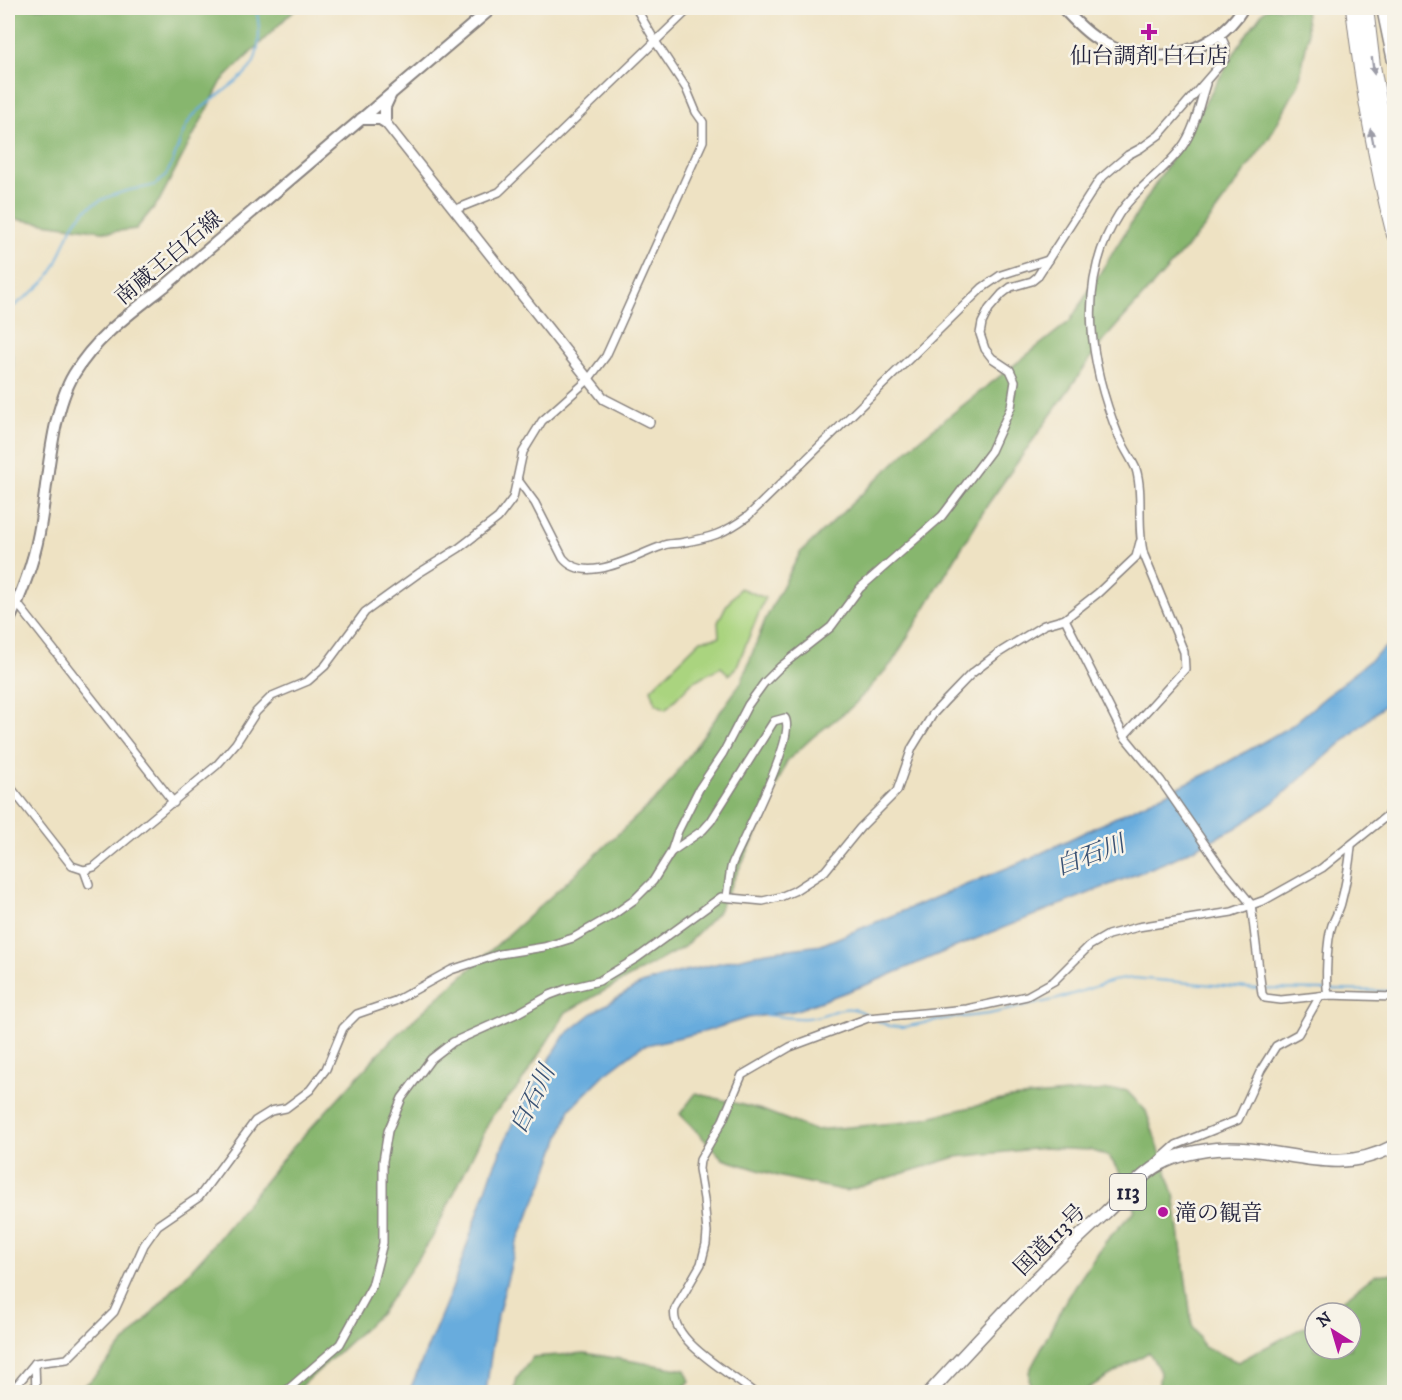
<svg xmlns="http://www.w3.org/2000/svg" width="1402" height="1400" font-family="'IM FELL DW Pica','Noto Serif JP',serif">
<rect width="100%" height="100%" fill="#f7f3e8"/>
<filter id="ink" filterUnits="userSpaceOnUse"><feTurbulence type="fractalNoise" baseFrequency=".0167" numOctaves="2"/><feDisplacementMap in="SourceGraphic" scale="12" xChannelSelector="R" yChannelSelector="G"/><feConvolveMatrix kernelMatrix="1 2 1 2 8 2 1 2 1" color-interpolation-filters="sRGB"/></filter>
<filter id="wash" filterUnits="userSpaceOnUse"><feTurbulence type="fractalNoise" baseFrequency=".008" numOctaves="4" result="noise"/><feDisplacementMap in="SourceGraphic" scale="24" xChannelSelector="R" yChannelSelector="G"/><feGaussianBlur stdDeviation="1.35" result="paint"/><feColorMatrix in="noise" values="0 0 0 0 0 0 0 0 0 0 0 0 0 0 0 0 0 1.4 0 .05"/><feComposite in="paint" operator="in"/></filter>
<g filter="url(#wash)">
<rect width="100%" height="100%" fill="#eee2c3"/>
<path fill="#aad47f" stroke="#667b5d" stroke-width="1.5" d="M740 588 765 598 737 666 729 675 721 667 692 682 666 709 656 704 651 689 701 640 719 637 718 622 726 606Z"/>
<g fill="#87b66e" stroke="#546c54" stroke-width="1.5">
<path d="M8 8H296L222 81 159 201 136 229 110 232 8 218Z"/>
<path d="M1268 8H1305L1308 36 1299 83 1269 138 1203 229 1103 341 988 504 892 663 853 706 813 737 787 761 753 841 717 913 684 947 566 1012 519 1086 492 1116 432 1238 381 1313 295 1392H73L89 1382 209 1250 286 1155 392 1039 558 890 662 793 741 683 765 620 800 553 915 443 1070 321 1178 148 1241 42 1263 12Z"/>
<path d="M1126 1090 1146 1111 1174 1194 1192 1325 1204 1347 1238 1362 1315 1321V1349H1351V1313H1326L1375 1275 1394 1273V1392H1158L1160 1372 1149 1352 1082 1392H1030L1029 1372 1067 1298 1106 1241 1135 1210 1118 1169 1109 1157 1090 1150 1044 1148 956 1157 846 1191 781 1177 723 1159 680 1114 696 1093 762 1110 814 1130 907 1122 1010 1098 1090 1091Z"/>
<path d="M585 1353 685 1370 690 1381 679 1392H514L517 1378 533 1357Z"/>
</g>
<path fill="#68acdd" stroke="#45678c" stroke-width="1.5" d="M1394 640V697L1275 801 1236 828 1171 860 941 953 871 983 794 1011 747 1018 707 1031 642 1046 605 1074 570 1109 543 1183 517 1242 495 1326 486 1392H409L452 1289 493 1169 516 1115 564 1036 595 1011 641 984 677 973 767 952 821 945 1031 858 1212 771 1291 726Z"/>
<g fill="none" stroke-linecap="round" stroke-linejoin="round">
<g stroke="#68acdd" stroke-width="2">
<path d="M8 311C23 298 41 289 52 272 63 254 66 231 81 215 92 202 114 194 130 190 138 188 149 188 156 184 177 172 177 133 193 116 207 101 246 79 254 62 261 44 260 26 256 8"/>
<path d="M8 344C15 360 13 377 8 393"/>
<path d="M1265 989 1325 990"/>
<path d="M1330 990 1387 991 1394 986"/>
<path d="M765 1015C779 1016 794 1019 807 1018 833 1016 844 999 869 1016"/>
<path d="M874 1019 889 1026 904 1027 944 1019 989 1014 1058 999 1112 981 1133 978 1259 989"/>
</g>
</g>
</g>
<g filter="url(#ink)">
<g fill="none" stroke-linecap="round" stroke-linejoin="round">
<g stroke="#88827f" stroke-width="10">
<g id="minor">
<path d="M454 210 499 192 690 8"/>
<path d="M518 480 535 503 563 558C585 586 636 555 662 546 667 543 674 544 680 543 710 538 724 534 748 516L982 288 1001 275 1048 260"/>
<path d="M17 603 174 803"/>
<path d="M1065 619 1124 736 1161 781 1220 866 1251 904 1262 994 1265 998 1281 1000 1328 995 1394 997"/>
<path d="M1124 736 1185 669 1184 652 1144 555C1136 528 1144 494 1136 469 1131 458 1124 448 1119 437 1090 366 1075 282 1119 214 1136 188 1164 172 1182 147 1195 129 1199 105 1206 84"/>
<path d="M8 784 72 866 84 870 94 867 217 765 236 743 256 712 272 696 308 681 325 666 365 612 419 573 459 548 498 518 513 498 523 452 542 421 588 380 606 356 703 141V122L696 112 686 88 655 41 636 8"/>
<path d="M671 852 703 830 711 821 774 721 785 718C797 737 742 840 732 864 729 874 729 886 727 896"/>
<path d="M84 870 89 884"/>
<path d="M1328 995C1325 981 1327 939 1332 925 1335 917 1339 911 1341 903 1346 884 1349 866 1351 847"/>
<path d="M1157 1162 1176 1145 1238 1120 1261 1070 1276 1046 1298 1034 1320 996"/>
<path d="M35 1363 36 1392"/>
<path d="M11 1392 35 1363 67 1359 114 1312 144 1245 158 1225 199 1197 255 1121 271 1111 286 1108 310 1090 326 1069 343 1028 357 1014 395 1001 451 970 500 954 544 947 573 938 613 915 634 900 653 881 671 852 678 831 699 789 723 753 748 705 764 683 780 667 831 627 860 588 942 516 991 451 1011 407 1015 381 1010 370 992 358 985 349 980 334 982 323 989 309 1002 294 1011 287 1032 281 1037 277 1100 179 1128 155 1141 148 1159 135 1225 59 1226 47 1220 34"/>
<path d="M285 1392 340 1344 372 1286 383 1243V1161L388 1131 402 1098 431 1059 453 1042 518 1013 550 995 566 989 599 981 607 976 637 958 721 897 763 901 780 897 794 891 825 871 860 828 897 791 912 748 933 714 945 701 971 674 997 654 1044 625 1065 619 1098 593 1136 557 1140 542"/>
<path d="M753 1392C732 1374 668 1340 675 1309L701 1264 706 1244 707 1232 704 1199 699 1169 700 1160 723 1120 742 1075 790 1047 868 1018 967 1009 1027 996 1054 981 1089 946 1108 935 1138 927 1232 912 1265 900 1322 868 1394 810"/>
</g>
</g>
<g stroke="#88827f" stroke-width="12">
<path id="tertiary" d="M385 122 604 399 649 422"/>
</g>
<g stroke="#88827f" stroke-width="14">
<g id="secondary">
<path d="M1063 8C1073 19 1084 31 1097 39 1144 71 1214 56 1243 8"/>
<path d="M361 119H380L385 122V107L390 96"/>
<path d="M8 623C21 594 33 565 39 533 48 486 50 414 74 374 96 337 132 312 165 286L492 8"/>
</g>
</g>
<g stroke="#88827f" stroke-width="15">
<g id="trunk">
<path d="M1383 8 1394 61"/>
<path d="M1394 8V11"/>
<path d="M930 1392C986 1331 1043 1269 1105 1213 1121 1198 1137 1179 1155 1167 1172 1156 1196 1151 1216 1149 1282 1144 1331 1180 1394 1146"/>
</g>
</g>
<g stroke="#88827f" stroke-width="16">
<g id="motorway">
<path d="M1353 8C1362 85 1375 160 1394 235"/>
<path d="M1366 8 1373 66 1394 183"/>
</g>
</g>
<use href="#minor" stroke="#fff" stroke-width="7"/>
<use href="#tertiary" stroke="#fff" stroke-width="9"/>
<use href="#secondary" stroke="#fff" stroke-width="10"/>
<use href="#trunk" stroke="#fff" stroke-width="12"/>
<use href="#motorway" stroke="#fff" stroke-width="14"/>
</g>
<defs><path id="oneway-solid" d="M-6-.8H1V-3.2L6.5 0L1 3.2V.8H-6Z" transform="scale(1.5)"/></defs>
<g fill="#9c9ca7">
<use href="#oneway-solid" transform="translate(1373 66) rotate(82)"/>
<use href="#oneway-solid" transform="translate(1372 137) rotate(-101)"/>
</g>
</g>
<g fill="#b5179e" stroke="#f7f3e8" stroke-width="2">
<path d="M1146 23h6v6h6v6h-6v6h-6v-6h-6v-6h6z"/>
<circle cx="1163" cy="1212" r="6"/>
</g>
<g text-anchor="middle" stroke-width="5" stroke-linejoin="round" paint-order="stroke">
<rect fill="#f7f3e8" stroke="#62616f" stroke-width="1.5" x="1110" y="1174" width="36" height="36" rx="4.5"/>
<g font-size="21" font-weight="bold" fill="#22223b">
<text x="1128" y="1199">113</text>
</g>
<g font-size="22" fill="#22223b" stroke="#f7f3e8">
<text x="1149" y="63">仙台調剤 白石店</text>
<text x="1175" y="1220" text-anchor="start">滝の観音</text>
</g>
<g font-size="22" fill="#22223b" stroke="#f7f3e8">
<text transform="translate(168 257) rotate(-40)" y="8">南蔵王白石線</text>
<text transform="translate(1049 1239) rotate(-45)" y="8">国道113号</text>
</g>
<g font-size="24" font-style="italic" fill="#3a5274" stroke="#f7f3e8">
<text transform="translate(1090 855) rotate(-21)" y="8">白石川</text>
<text transform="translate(532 1099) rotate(-64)" y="8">白石川</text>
</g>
</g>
<rect width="1402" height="1400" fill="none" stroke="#f7f3e8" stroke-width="30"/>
<g transform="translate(1333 1331) rotate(323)"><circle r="28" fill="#f7f3e8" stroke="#a29fa3" stroke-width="1.5"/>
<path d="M0-4.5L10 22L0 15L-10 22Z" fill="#b5179e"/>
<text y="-9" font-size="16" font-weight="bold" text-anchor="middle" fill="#22223b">N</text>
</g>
</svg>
